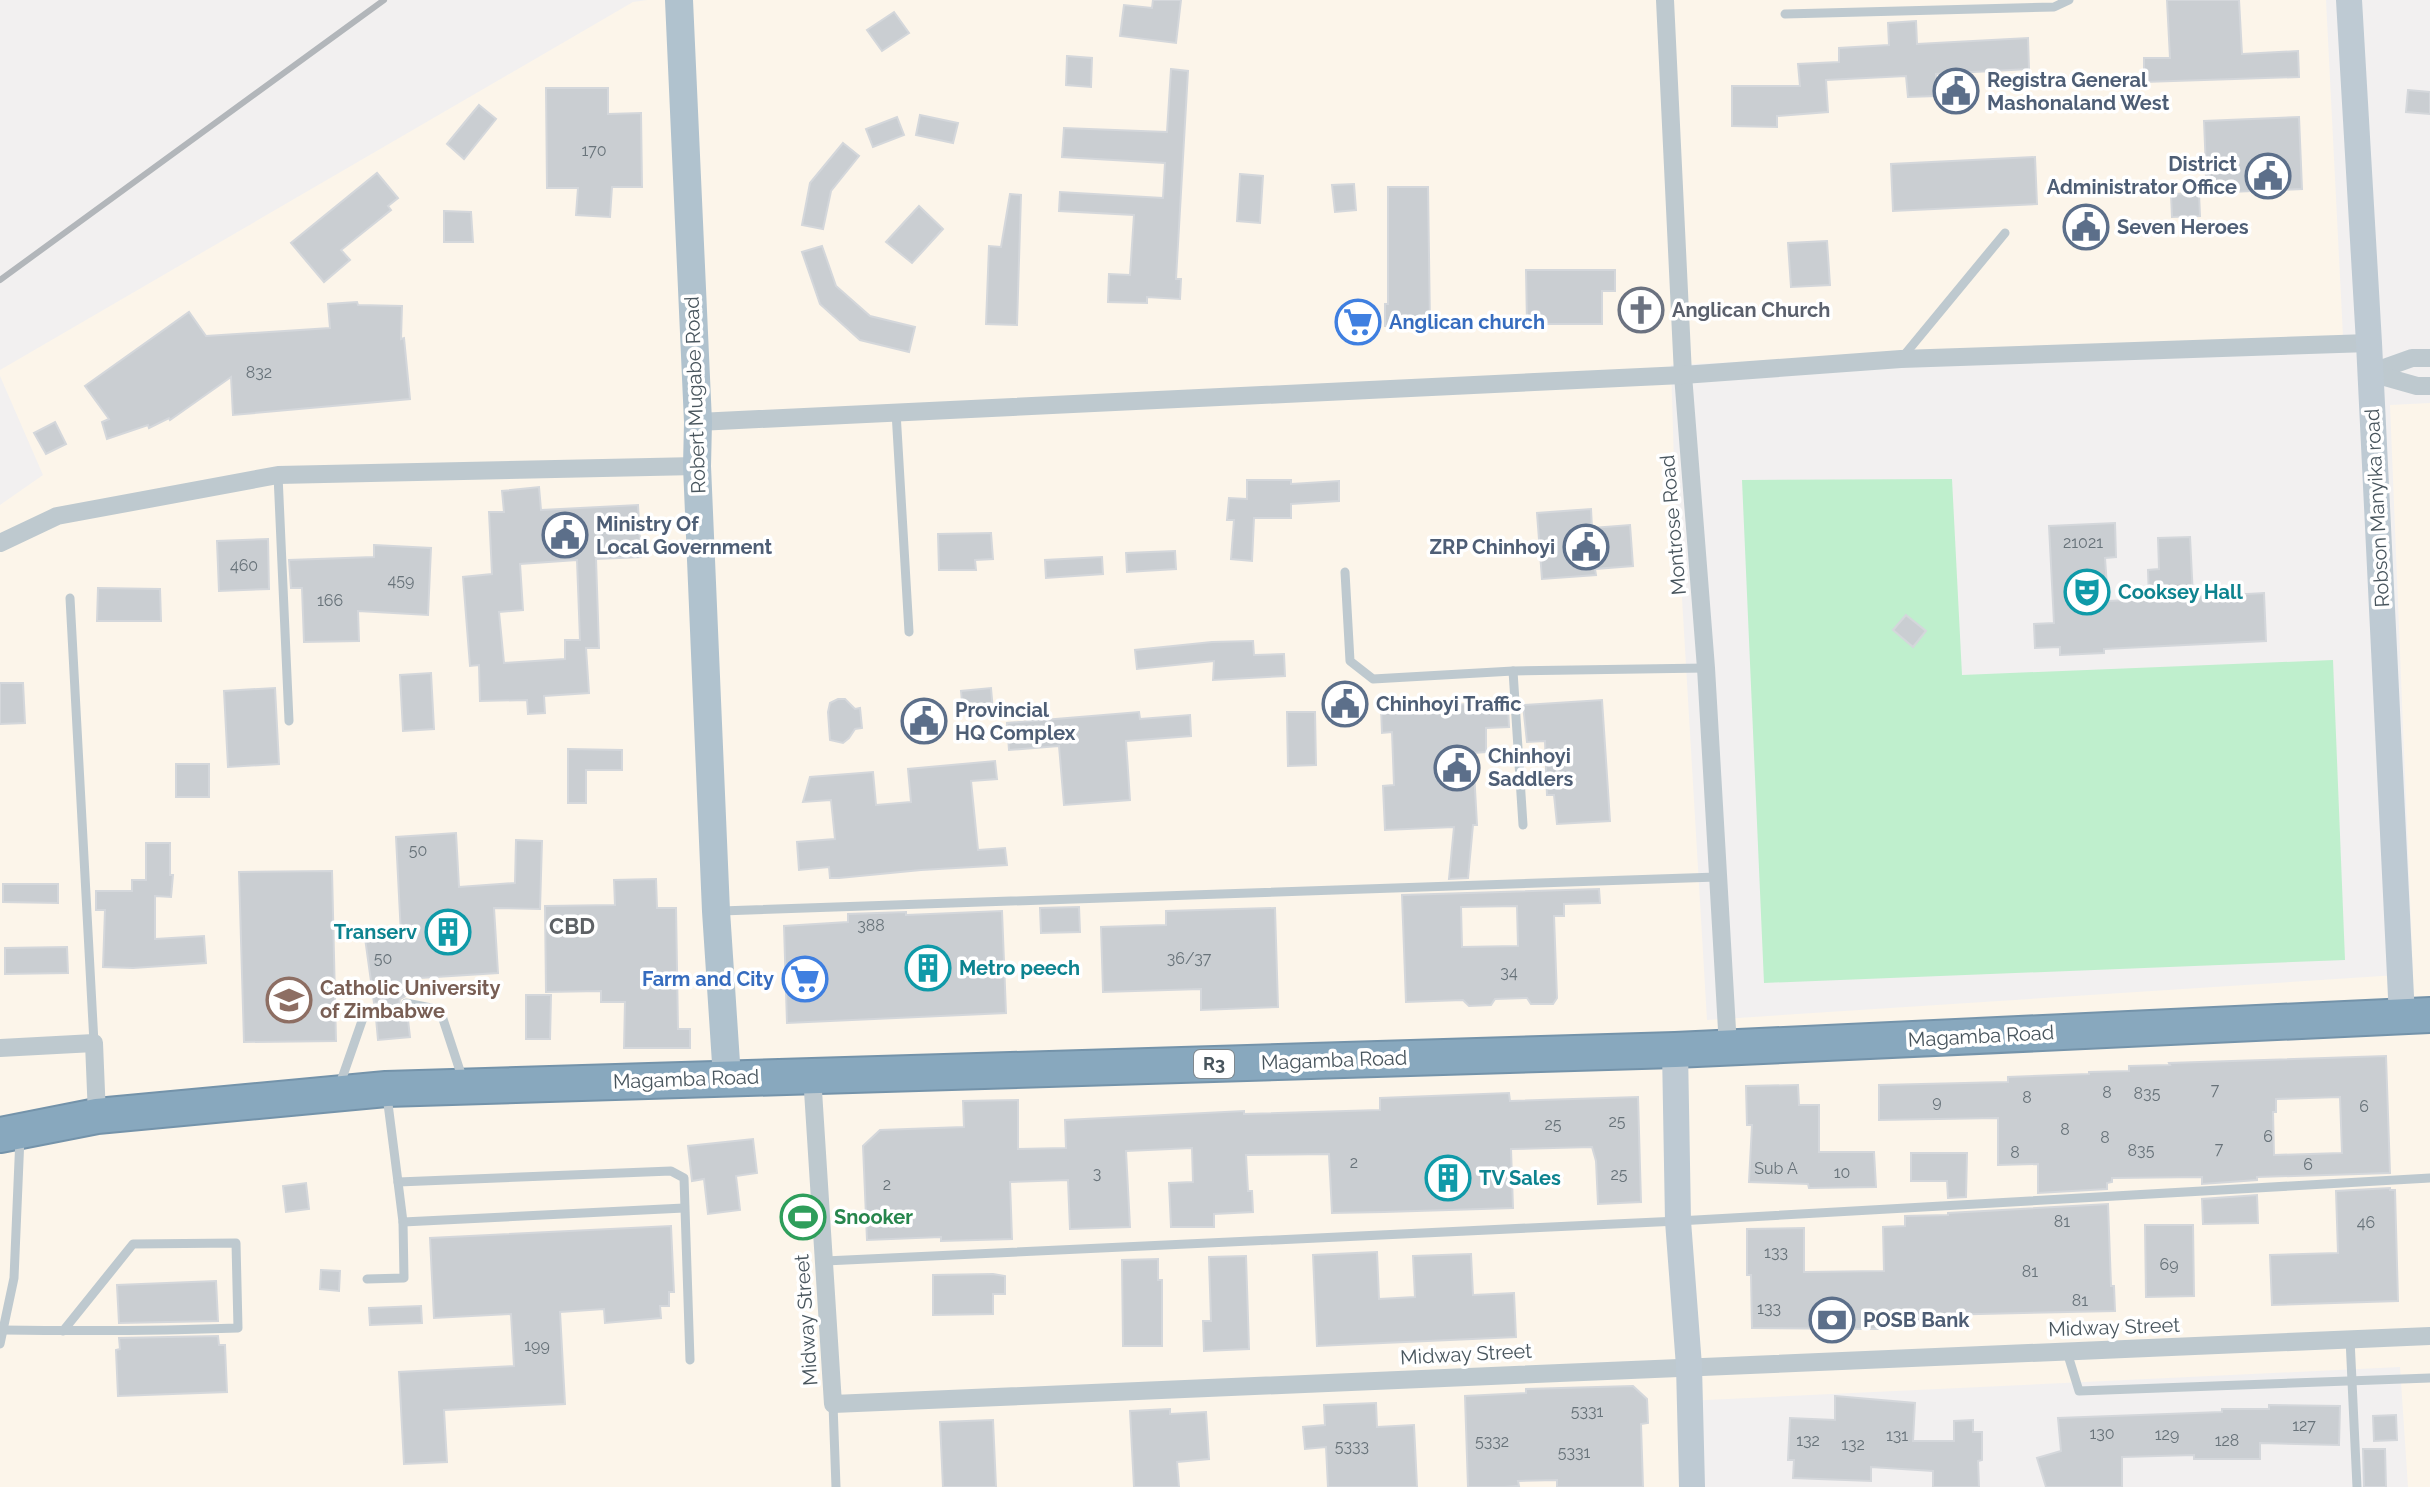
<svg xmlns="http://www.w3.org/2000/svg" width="2430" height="1487" font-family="Raleway,sans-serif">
<rect width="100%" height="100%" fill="#f2f0f0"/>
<path fill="#fcf5ea" d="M647 0H2326L2343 336 1671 365 1674 463 1707 1020 2413 974 2390 405 2430 403V1487H2408L2400 1367 1685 1401 1688 1487H0V505L43 475 0 376V370L633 2Z"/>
<path fill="#bfefcd" d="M1952 479 1962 675 2333 660 2345 960 1764 983 1742 480Z"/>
<g fill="#caced2" stroke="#d4d7db" stroke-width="2" fill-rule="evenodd">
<path d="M1153 0H1181L1176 43 1120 36 1124 5 1152 8Z"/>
<path d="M2167 0H2239L2242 54 2298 51 2299 77 2144 82V58H2170Z"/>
<path d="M894 12 909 33 882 51 867 30Z"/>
<path d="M1916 21 1917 44 2028 38 2029 69 1936 74 1937 96 1908 97 1906 76 1826 80 1828 112 1777 116V127L1732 126V86H1800L1798 64 1839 62V48L1889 45 1888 23Z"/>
<path d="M1067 56 1092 58 1091 87 1066 85Z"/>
<path d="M1171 69 1188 71 1176 279H1181L1180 299 1147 297V303L1108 302 1109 274 1130 275 1134 215 1059 211 1060 192 1163 198 1165 163 1062 157 1064 128 1167 132Z"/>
<path d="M546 88H608V114L641 113 642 187H612L610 217 576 215 578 188H547Z"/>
<path d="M2408 90 2430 92V114L2406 112Z"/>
<path d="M479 105 496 119 464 159 447 144Z"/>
<path d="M920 115 958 123 953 143 916 135Z"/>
<path d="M897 117 904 135 873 147 866 129Z"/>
<path d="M2299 117 2302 189 2207 193 2204 121Z"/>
<path d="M843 143 859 156 831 191 823 229 802 225 810 183Z"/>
<path d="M2035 157 2037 204 1893 211 1891 164Z"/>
<path d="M377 173 398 198 388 206 391 210 341 250 350 260 324 282 291 243Z"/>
<path d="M1240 174 1263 176 1260 223 1237 221Z"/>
<path d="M1354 184 1356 210 1335 212 1332 185Z"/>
<path d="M1388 187H1428L1430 325 1385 326V304H1388Z"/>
<path d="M2199 193 2200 216 2172 217 2171 194Z"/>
<path d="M1010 194 1021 195 1017 325 986 324 989 246 1001 247Z"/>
<path d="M919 206 943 229 912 263 886 242Z"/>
<path d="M444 211 471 212 473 242H444Z"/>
<path d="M1827 241 1830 285 1791 287 1788 243Z"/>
<path d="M822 246 836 286 870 316 915 327 909 352 860 340 820 304 802 252Z"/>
<path d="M1526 270H1615V291H1602V324H1527Z"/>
<path d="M357 302 358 305 402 306 401 339 404 338 410 399 233 415 231 377 170 420 169 418 149 428 148 425 107 439 102 422 109 419 85 386 189 312 206 336 330 328 328 304Z"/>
<path d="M55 422 66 444 46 454 34 433Z"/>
<path d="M1247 480H1291V484L1339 481V501L1291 504V518H1254L1252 561 1231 559 1234 520H1227L1229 498 1247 499Z"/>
<path d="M539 487 541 510 638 505 641 557 596 559 599 648H586L589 693 544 696 545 713 528 714 527 700 480 701 479 665 470 666 463 577 492 574 489 512H504L502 491ZM577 560 580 640H565V659L504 663 499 612 523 610 520 564Z"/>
<path d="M1591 509 1592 528 1630 525 1633 566 1595 569 1596 575 1542 579 1537 513Z"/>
<path d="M2115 523 2116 557 2105 558 2108 601 2149 599 2148 570 2159 569 2158 538 2190 537 2193 597 2264 593 2266 641 2104 649V653L2060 655V647L2035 648 2034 624 2054 623 2049 526Z"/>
<path d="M991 533 993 559 975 560 976 570H939L938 534Z"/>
<path d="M268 539 269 589 219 591 217 541Z"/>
<path d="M374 545 431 548 428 615 358 611 359 641 304 642 302 588H291L289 560 374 557Z"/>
<path d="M1175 551 1176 569 1127 572 1126 553Z"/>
<path d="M1102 557 1103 574 1046 578 1045 560Z"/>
<path d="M98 588 160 589 161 621H97Z"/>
<path d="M1906 615 1926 631 1913 647 1893 630Z"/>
<path d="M1253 641 1254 655 1284 654 1285 676 1213 680 1214 661 1137 669 1135 650 1212 642Z"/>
<path d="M431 673 434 729 403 731 400 675Z"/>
<path d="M0 683H23L25 723 0 724Z"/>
<path d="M275 688 279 764 228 767 224 691Z"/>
<path d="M991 688 993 711 963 713 961 691Z"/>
<path d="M838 699H845L855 709 860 708 862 728 855 729 849 738 843 743 830 740 828 712 830 703Z"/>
<path d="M1602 700 1610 821 1557 824 1554 795H1547L1545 741 1527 742 1523 705Z"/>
<path d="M1493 703V707L1508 706 1509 727 1486 728V752L1473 753 1477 825H1473L1468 878 1449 879 1454 827 1385 830 1383 786 1394 785 1392 732 1382 733 1381 708Z"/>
<path d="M1139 712 1140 719 1190 715 1191 736 1126 741 1130 800 1064 805 1059 746 1009 750 1007 723Z"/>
<path d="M1287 712H1315L1316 765 1288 766Z"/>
<path d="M568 749 622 750V770H586V803H568Z"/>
<path d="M995 761 997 779 971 781 978 850 1005 848 1007 865 921 870 839 878H830L829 867 799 870 797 842 835 839 831 800 803 802 810 777 873 772 876 805 911 802 908 769Z"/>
<rect x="176" y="764" width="33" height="33"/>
<path d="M456 833 459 887 515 883 516 840 542 841 540 909 494 908 498 973 404 979 406 996 400 999 399 1005 402 1009 407 1011 410 1037 378 1040 376 1018 381 1014 382 1009 379 1004 374 1003 365 938 401 935 396 837Z"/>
<path d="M146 843H170V875H173L171 897 155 896V939L204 936 206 963 133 968 103 967 105 910H96V891H132V880H146Z"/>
<path d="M332 871 336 1041 244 1042 239 872Z"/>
<path d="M656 879 657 908H676L678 1029H690V1048H624L625 1002H601V991L546 992 545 906 615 905 614 880Z"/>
<path d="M3 884H58V903L3 902Z"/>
<path d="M1599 889 1600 903 1564 904V916H1554L1557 998 1553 1004H1531L1527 998 1495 999 1491 1005 1469 1006 1463 1000 1406 1002 1402 895ZM1517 906 1518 946 1462 947 1461 907Z"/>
<path d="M1079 907 1080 932 1041 933 1040 908Z"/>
<path d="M1275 908 1278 1007 1201 1010V989L1103 992 1101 927 1166 925V911Z"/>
<path d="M1002 911 1006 1013 787 1023 784 926 848 922V914L906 912V915Z"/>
<path d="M67 947 68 973 5 974V948Z"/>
<path d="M526 995H551L550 1039H526Z"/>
<path d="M2386 1056 2390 1173 2257 1177V1180L2202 1184V1177L2112 1178V1182L2107 1183V1189L2038 1193V1164L1998 1165V1118L1879 1120V1085L2008 1082V1077L2089 1074V1072L2129 1071V1066L2170 1065 2169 1063ZM2340 1097 2342 1153 2274 1155 2273 1112H2276V1099Z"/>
<path d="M1798 1085 1799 1105H1819V1152H1874L1876 1187 1809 1188 1808 1184 1749 1182 1752 1125H1747L1746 1086Z"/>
<path d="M1509 1093 1510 1101 1638 1097 1641 1202 1598 1204 1596 1161 1592 1147 1511 1149 1513 1208 1384 1212 1332 1213 1329 1154 1246 1155 1248 1191H1252L1253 1212 1214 1214V1227H1171L1169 1183 1193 1182 1192 1148 1126 1151 1130 1227 1070 1229 1068 1180 1010 1182 1012 1239 941 1241V1237L867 1240 863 1146 880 1130 964 1127 963 1101 1018 1100V1149L1066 1148 1065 1120 1244 1111V1114L1380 1110V1098Z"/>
<path d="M753 1139 757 1173 736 1176 740 1210 708 1214 704 1179 692 1181 688 1146Z"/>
<path d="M1911 1153H1967L1966 1197 1948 1198 1947 1181H1911Z"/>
<path d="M306 1183 309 1209 286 1212 283 1186Z"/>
<path d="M2390 1188V1190H2395L2398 1301 2272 1305 2270 1255 2338 1253 2336 1191Z"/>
<path d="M2257 1195 2258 1223 2203 1224 2202 1199Z"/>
<path d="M2108 1204 2111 1286H2114L2115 1311 1936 1315V1325L1878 1326V1329L1752 1328 1751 1275H1747V1229L1804 1228V1272L1884 1271 1883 1227 1905 1226V1216L1948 1215V1213Z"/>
<path d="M2145 1225H2193L2194 1296 2146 1297Z"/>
<path d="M671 1226 674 1292H669V1306H660L661 1318 605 1323 604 1309 560 1312 565 1404 444 1410 447 1462 404 1464 399 1372 514 1366 511 1314 434 1318 430 1238Z"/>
<path d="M1377 1252 1379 1299 1415 1297 1413 1256 1471 1254 1473 1295 1514 1293 1516 1337 1317 1346 1313 1255Z"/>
<path d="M1246 1256 1249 1349 1204 1351 1203 1321H1211L1209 1257Z"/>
<path d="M1158 1259V1280H1162V1346H1123L1122 1260Z"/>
<path d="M321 1270 340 1271 339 1291 320 1289Z"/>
<path d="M993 1274 1005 1276V1294H993V1314L933 1315V1275Z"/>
<path d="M216 1281 218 1321 119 1323 117 1285Z"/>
<path d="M421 1306 422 1323 370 1325 369 1308Z"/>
<path d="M218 1336 219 1345H225L227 1392 118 1396 116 1350 120 1349 119 1338Z"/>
<path d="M1633 1386 1647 1399 1648 1423 1641 1424 1643 1487H1557V1480L1518 1481 1519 1486 1505 1487H1468L1465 1396 1526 1393V1389Z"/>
<path d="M1835 1396 1915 1403 1913 1441H1954V1421L1973 1420V1432H1982V1460L1978 1461 1979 1487H1933V1471L1871 1467V1481L1793 1478 1794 1460H1788L1790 1418 1835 1420Z"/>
<path d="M1376 1403 1377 1427 1414 1425 1417 1487H1328L1326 1447 1305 1449 1303 1427 1325 1425 1324 1405Z"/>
<path d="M2269 1405 2340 1406 2339 1445 2260 1443V1459H2194V1455L2122 1457V1487H2046L2037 1458 2061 1451 2058 1418 2222 1412V1409H2269Z"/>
<path d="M1170 1409V1414L1206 1412 1209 1459 1177 1462 1179 1487H1134L1130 1411Z"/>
<path d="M2396 1415 2397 1440 2374 1441 2373 1416Z"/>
<path d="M993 1420 996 1487H943L940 1422Z"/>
<path d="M2363 1449H2385L2386 1487H2364Z"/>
</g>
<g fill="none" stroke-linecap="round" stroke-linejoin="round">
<g stroke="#7493aa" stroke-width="38">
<path id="highway" d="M0 1135 97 1116 386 1089 1675 1050 2430 1015"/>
</g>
<g stroke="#bec9cf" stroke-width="9">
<path d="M1785 14 2054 7 2069 0"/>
<path d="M1901 359 2005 233"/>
<path d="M896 412 909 632"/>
<path d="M278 475 289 721"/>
<path d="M1345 572 1350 661 1373 679 1513 671 1706 668"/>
<path d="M70 598 94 1043"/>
<path d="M1513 671 1523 825"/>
<path d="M721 911 1717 877"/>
<path d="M406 1003 431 1008 442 1016 463 1080"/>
<path d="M340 1084 363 1018 375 1010"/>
<path d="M387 1096 398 1182 671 1171 684 1178 690 1360"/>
<path d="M403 1222 684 1208"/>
<path d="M825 1261 1678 1221 2430 1178"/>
<path d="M367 1279 404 1278 403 1222 398 1182"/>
<path d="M3 1330C81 1331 159 1331 238 1328L236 1243 133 1244 63 1331"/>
<path d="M2350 1339 2357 1487"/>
<path d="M0 1344 14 1278 20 1137"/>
<path d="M2067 1352 2079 1391 2430 1378"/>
<path d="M833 1404 836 1487"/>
</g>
<g stroke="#bec9cf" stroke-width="18">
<path d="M1665 0 1683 375 1706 668 1728 1047"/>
<path d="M2370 373 2412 358H2430"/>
<path d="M2371 373 2417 386H2430"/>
<path d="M698 422 1683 375 1901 359 2369 343"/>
<path d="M0 543 57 516 278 475 697 466"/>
<path d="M0 1048 94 1043 97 1116"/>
<path d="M812 1075 833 1404 2430 1336"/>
</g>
<g stroke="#becad3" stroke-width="26">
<path d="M2349 0 2369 343 2402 1017"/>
<path d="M1675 1050 1678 1221 1689 1366 1692 1487"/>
</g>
<path stroke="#b0c2ce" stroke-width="28" d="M679 0 698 422 697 466 716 911 727 1078"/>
<use href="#highway" stroke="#88a8be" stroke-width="34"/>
<path stroke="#b2b6ba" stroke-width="6" d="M0 280 384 0"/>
</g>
<defs>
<g id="civic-ring" transform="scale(2.3)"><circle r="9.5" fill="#fff" stroke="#5c6f8a" stroke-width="1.5"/><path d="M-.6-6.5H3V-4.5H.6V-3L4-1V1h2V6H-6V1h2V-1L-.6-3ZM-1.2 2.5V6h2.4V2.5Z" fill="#5c6f8a"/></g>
<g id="church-ring" transform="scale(2.3)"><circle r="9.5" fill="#fff" stroke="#6b7280" stroke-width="1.5"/><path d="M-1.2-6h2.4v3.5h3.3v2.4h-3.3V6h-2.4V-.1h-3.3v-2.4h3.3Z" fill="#6b7280"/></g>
<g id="supermarket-ring" transform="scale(2.3)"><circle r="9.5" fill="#fff" stroke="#3f7fe0" stroke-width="1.5"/><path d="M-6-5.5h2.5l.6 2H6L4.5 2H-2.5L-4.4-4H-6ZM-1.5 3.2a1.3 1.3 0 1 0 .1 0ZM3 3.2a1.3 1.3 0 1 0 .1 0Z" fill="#3f7fe0"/></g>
<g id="theatre-ring" transform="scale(2.3)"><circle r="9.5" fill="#fff" stroke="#0f9aa8" stroke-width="1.5"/><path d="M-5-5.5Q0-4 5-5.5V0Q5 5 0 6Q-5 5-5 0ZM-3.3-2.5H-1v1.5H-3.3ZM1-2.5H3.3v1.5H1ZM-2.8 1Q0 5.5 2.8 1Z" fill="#0f9aa8"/></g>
<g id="building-ring" transform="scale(2.3)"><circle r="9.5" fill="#fff" stroke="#0f9aa8" stroke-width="1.5"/><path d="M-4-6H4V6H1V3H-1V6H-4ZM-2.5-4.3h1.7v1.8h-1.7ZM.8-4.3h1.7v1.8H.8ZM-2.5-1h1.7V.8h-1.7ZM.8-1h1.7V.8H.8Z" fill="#0f9aa8"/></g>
<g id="university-ring" transform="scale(2.3)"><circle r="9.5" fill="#fff" stroke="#8d6e63" stroke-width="1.5"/><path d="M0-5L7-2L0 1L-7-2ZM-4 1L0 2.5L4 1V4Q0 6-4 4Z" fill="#8d6e63"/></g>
<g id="stadium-ring" transform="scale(2.3)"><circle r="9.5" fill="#fff" stroke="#2e9e5b" stroke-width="1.5"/><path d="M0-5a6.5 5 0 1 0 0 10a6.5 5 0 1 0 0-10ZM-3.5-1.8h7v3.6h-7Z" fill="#2e9e5b"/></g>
<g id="bank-ring" transform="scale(2.3)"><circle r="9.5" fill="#fff" stroke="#5c6f8a" stroke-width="1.5"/><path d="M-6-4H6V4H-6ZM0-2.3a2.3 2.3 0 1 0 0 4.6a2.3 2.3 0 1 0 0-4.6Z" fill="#5c6f8a"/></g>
</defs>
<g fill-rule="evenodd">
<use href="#civic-ring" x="1956" y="91"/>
<use href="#civic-ring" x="2268" y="176"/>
<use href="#civic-ring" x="2086" y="227"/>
<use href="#church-ring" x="1641" y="310"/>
<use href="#supermarket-ring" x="1358" y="322"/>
<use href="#civic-ring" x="565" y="535"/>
<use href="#civic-ring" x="1586" y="547"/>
<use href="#theatre-ring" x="2087" y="592"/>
<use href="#civic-ring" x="1345" y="704"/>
<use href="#civic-ring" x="924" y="721"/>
<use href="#civic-ring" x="1457" y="768"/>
<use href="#building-ring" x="448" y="932"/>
<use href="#building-ring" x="928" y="968"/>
<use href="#supermarket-ring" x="805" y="979"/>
<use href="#university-ring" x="289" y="1000"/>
<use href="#building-ring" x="1448" y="1178"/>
<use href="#stadium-ring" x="803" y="1217"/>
<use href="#bank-ring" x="1832" y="1320"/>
</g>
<g text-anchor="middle" stroke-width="7" stroke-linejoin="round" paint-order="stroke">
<g font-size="16" fill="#68737a">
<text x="594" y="156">170</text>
<text x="259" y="378">832</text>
<text x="2083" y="548">21021</text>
<text x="244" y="571">460</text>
<text x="401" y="586">459</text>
<text x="330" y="606">166</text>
<text x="418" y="856">50</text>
<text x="871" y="931">388</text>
<text x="383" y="964">50</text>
<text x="1189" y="964">36/37</text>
<text x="1509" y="978">34</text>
<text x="2215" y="1095">7</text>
<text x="2107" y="1098">8</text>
<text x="2147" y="1099">835</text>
<text x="2027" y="1103">8</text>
<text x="1937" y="1107">9</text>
<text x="2364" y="1112">6</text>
<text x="1617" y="1127">25</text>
<text x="1553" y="1130">25</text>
<text x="2065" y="1135">8</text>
<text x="2268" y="1142">6</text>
<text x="2105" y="1143">8</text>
<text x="2219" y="1154">7</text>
<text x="2141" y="1156">835</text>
<text x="2015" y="1158">8</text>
<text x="1354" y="1168">2</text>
<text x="2308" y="1170">6</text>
<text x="1776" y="1174">Sub A</text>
<text x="1842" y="1178">10</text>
<text x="1097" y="1179">3</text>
<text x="1619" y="1180">25</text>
<text x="887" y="1190">2</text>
<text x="2062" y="1227">81</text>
<text x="2366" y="1228">46</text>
<text x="1776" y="1258">133</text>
<text x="2169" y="1270">69</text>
<text x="2030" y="1277">81</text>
<text x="2080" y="1306">81</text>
<text x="1769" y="1314">133</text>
<text x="537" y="1351">199</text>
<text x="1587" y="1417">5331</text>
<text x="2304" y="1431">127</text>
<text x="2102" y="1439">130</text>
<text x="2167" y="1440">129</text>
<text x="1897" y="1441">131</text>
<text x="1808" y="1446">132</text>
<text x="2227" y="1446">128</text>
<text x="1492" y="1447">5332</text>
<text x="1853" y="1450">132</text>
<text x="1352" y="1452">5333</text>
<text x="1574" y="1458">5331</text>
</g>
<rect fill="#fff" stroke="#7f888e" stroke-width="2" x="1194" y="1050" width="40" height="28" rx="6"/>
<g font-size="18" font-weight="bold" fill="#48555d">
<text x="1214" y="1070">R3</text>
</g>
<g font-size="20" font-weight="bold" fill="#4e5e75" stroke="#fff" text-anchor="start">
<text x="1987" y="87">Registra General<tspan x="1987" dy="23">Mashonaland West</tspan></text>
<text x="2237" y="171" text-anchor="end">District<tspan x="2237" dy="23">Administrator Office</tspan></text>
<text x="2117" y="234">Seven Heroes</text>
<text x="596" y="531">Ministry Of<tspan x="596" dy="23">Local Government</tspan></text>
<text x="1555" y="554" text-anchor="end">ZRP Chinhoyi</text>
<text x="1376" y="711">Chinhoyi Traffic</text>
<text x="955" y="717">Provincial<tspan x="955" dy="23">HQ Complex</tspan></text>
<text x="1488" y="763">Chinhoyi<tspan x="1488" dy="23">Saddlers</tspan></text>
<text x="1863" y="1327">POSB Bank</text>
</g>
<g font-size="20" font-weight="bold" fill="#5b616d" stroke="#fff" text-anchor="start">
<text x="1672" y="317">Anglican Church</text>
</g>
<g font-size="20" font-weight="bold" fill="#366cbe" stroke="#fff" text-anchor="start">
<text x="1389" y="329">Anglican church</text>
<text x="774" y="986" text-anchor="end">Farm and City</text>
</g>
<g font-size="20" fill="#48555d" stroke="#fff">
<text transform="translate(695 395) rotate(-92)" y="7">Robert Mugabe Road</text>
<text transform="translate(2377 508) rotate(-93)" y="7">Robson Manyika road</text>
<text transform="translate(1673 525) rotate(-95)" y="7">Montrose Road</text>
<text transform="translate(1981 1036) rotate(-3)" y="7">Magamba Road</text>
<text transform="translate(1334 1060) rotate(-2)" y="7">Magamba Road</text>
<text transform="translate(686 1079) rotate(-2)" y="7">Magamba Road</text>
<text transform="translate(806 1320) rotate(-94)" y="7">Midway Street</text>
<text transform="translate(2114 1327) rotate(-2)" y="7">Midway Street</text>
<text transform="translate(1466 1354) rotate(-3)" y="7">Midway Street</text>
</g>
<g font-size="20" font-weight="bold" fill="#0d838f" stroke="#fff" text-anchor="start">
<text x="2118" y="599">Cooksey Hall</text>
<text x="417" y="939" text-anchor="end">Transerv</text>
<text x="959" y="975">Metro peech</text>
<text x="1479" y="1185">TV Sales</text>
</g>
<g font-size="20" font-weight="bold" fill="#785e54" stroke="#fff" text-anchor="start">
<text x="320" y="995">Catholic University<tspan x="320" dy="23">of Zimbabwe</tspan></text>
</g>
<g font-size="20" font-weight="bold" fill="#27864d" stroke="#fff" text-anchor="start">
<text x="834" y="1224">Snooker</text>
</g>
<g font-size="22" font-weight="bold" fill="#5d6165" stroke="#fff">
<text x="572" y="934">CBD</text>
</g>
</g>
</svg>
